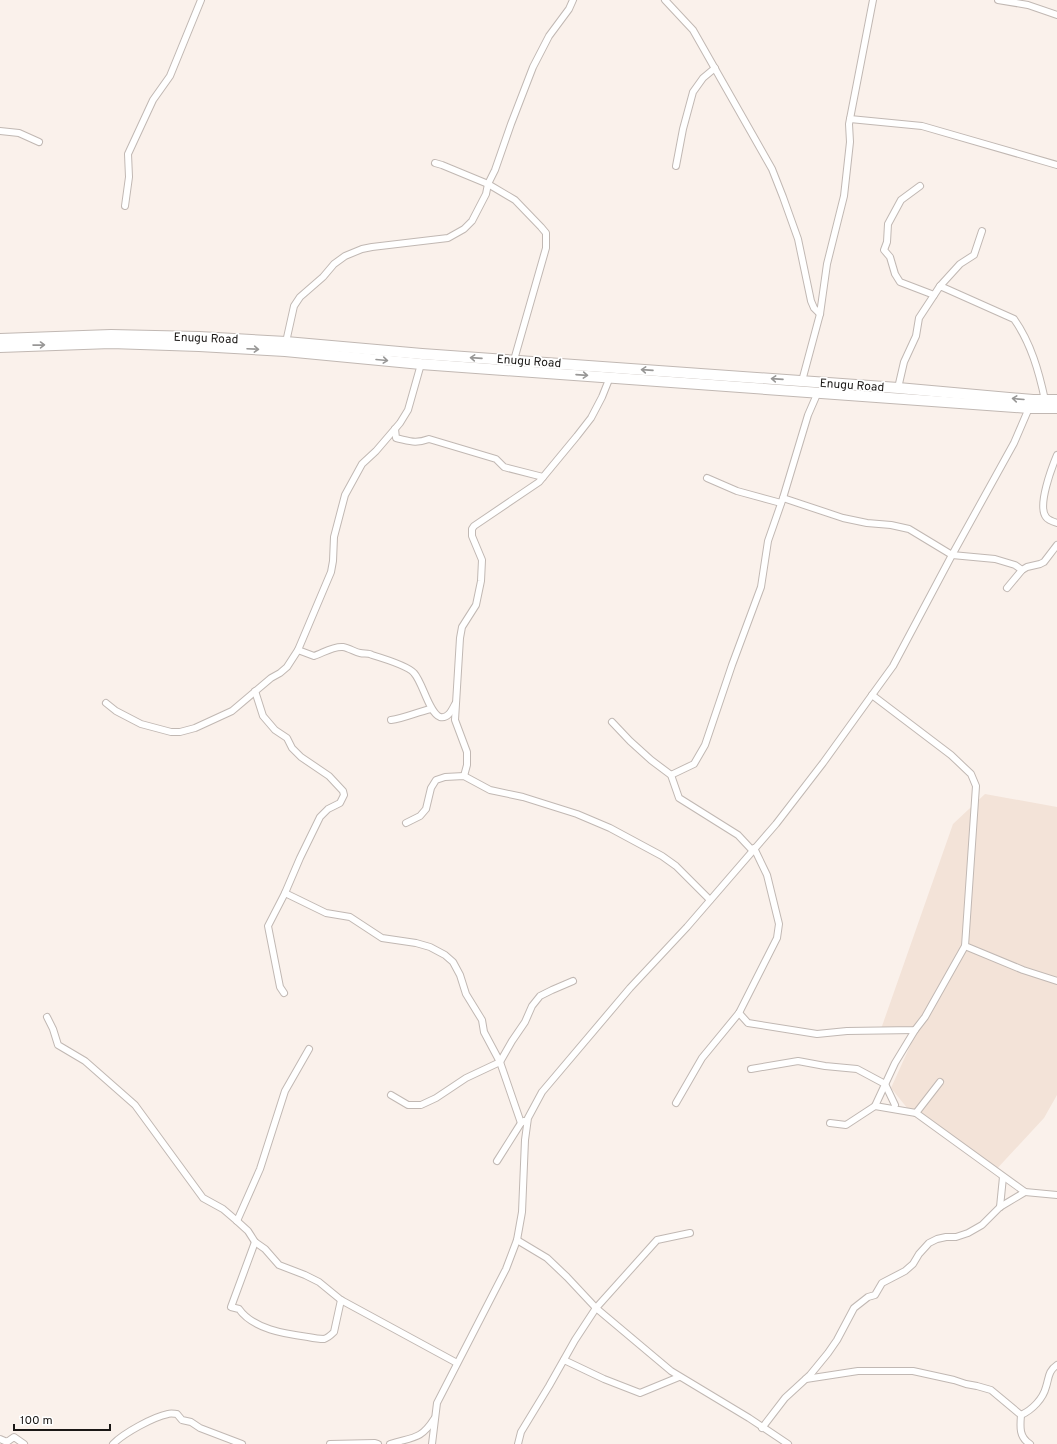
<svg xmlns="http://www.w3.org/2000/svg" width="1057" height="1444" font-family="Overpass,sans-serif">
<rect width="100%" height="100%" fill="#faf1eb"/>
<path fill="#f3e3d8" d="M985 794 1057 807V1095L1044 1118 993 1173 912 1114 891 1088 915 1035 881 1029 953 824Z"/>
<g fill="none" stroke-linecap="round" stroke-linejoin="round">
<g stroke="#c1b8b3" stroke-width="8">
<g id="street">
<path d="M665 0 693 30 772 169 783 197 798 239 811 301 814 308 820 314"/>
<path d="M998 0 1028 5 1057 15"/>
<path d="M850 119 922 126 1057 165"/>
<path d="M0 131 19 133 39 142"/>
<path d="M435 163 442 165 488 184 515 200 541 227 546 233V248L514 360"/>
<path d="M676 166 683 129 693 92 703 78 715 68"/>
<path d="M920 186 901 200 888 224 887 242 884 250 890 257 895 274 900 282 934 295"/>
<path d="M125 206 129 177 128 154 153 100 170 76 201 0"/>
<path d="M940 286 960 264 974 255 982 231"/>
<path d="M286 342 294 306 300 297 323 277 334 264 345 256 362 249 372 247 448 238 464 229 472 221 486 194 488 184 495 170 511 124 533 67 549 36 569 9 573 0"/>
<path d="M802 381 820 314 827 264 844 196 850 142 849 124 873 0"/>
<path d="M898 388 904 362 916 336 919 318 940 286 1014 319C1031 343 1039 372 1045 400"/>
<path d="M395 429 396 438C410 441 415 444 429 439L496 459 504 467 543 477"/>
<path d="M1057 455C1052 467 1037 506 1046 517 1048 520 1054 522 1057 523"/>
<path d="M707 478 737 491 781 503"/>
<path d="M783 498 843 518 867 523 891 525 909 529 952 555 995 559 1015 565 1022 570"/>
<path d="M1007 588 1022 570 1027 567 1040 564 1044 562 1057 545"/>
<path d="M298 650 314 656C323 653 333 646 343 647 349 648 355 652 360 653 364 654 369 653 372 655 382 658 408 666 414 673 423 683 429 713 440 717 448 719 452 710 455 704"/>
<path d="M255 691 263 716 275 730 287 738 292 748 301 757 329 776 343 791 344 795 340 803 328 809 320 817 300 858 285 893 268 926 280 987 284 993"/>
<path d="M106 703 116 711 141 724 171 732H180L195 728 232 711 271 678 280 673 287 667 298 650 331 572 333 561 334 537 345 495 362 464 376 451 400 423 408 410 421 364"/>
<path d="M391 720C405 718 417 712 431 709"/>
<path d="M612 722 630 741 651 760 671 775 679 798 738 835 752 850"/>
<path d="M671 775 694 764 705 745 732 665 761 587 768 541 783 498 808 415 818 392"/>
<path d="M464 776 467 765V752L455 720 460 638 462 627 476 605 481 581 482 560 472 536V529L474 526 539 482 577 436 591 418 602 397 610 377"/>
<path d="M406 823 420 816 426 809 431 788 436 780 445 777 464 776 490 790 523 797 577 814 610 828 662 856 676 866 710 900"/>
<path d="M285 893 326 913 350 917 382 938 416 943 430 947 445 955 453 962 460 975 466 994 482 1020 484 1032 500 1062 521 1123"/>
<path d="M965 946 1023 970 1057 981"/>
<path d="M739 1013 748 1023 817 1034 847 1031 915 1030 925 1017 965 946 976 786 971 774 951 755 872 695"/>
<path d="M47 1017 53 1029 58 1045 85 1061 135 1105 203 1198 223 1209 237 1221 248 1231 255 1242 265 1249 279 1265 305 1275 319 1282 341 1300 457 1363"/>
<path d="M751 1069 798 1061 825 1066 857 1069 885 1084 895 1105"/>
<path d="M391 1095 408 1105H421L436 1098 466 1078 500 1062 512 1041 525 1022 532 1006 540 996 552 990 573 981"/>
<path d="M676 1103 702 1058 739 1013 777 938 779 924 767 875 754 848"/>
<path d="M875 1106 916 1113 1025 1192 1057 1195"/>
<path d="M916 1113 940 1082"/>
<path d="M830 1123 846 1125 875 1106 895 1063 915 1030"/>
<path d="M497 1161 521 1123 524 1121"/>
<path d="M1000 1207 1003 1177"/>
<path d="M237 1221 260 1169 285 1091 309 1049"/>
<path d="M517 1240 547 1258 567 1277 596 1308 657 1240 690 1233"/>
<path d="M255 1242 231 1307 239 1309C253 1329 285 1334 308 1337 313 1338 319 1339 324 1339 328 1338 331 1335 334 1332L341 1300"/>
<path d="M564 1360 604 1379 640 1393 679 1377"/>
<path d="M806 1379 858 1371H913L954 1380 966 1384 977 1386 991 1390 1021 1415C1020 1427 1019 1437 1030 1444"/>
<path d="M1021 1415C1032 1410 1043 1399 1046 1387 1049 1378 1048 1371 1057 1365"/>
<path d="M762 1428 785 1398 810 1375 828 1353 837 1340 854 1308 868 1297 875 1295 882 1283 905 1271 913 1264 919 1254 929 1243 937 1239 946 1237H956L968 1233 982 1225 1000 1207 1025 1192"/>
<path d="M0 1439 7 1442 14 1437 24 1444"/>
<path d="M113 1444C124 1433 153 1417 168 1414 171 1413 175 1414 177 1414L182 1420 191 1422 200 1428 242 1444"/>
<path d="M330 1444 375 1443 378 1444"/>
<path d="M390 1444C412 1437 421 1440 434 1419"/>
<path d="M432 1444 437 1403 506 1269 517 1240 522 1212 525 1140 528 1118 542 1092 630 988 687 927 776 824 823 763 872 695 893 666 952 555 1014 443 1029 408"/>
<path d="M518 1444 521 1432 549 1386 575 1340 596 1308 671 1371 749 1418 788 1444"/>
</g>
</g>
<g stroke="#c1b8b3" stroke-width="12">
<g id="primary">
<path d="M0 339 111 335 199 337 286 342 422 354 898 388 1033 400H1057"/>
<path d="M0 347 111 343 199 346 285 351 421 364 1029 408H1057"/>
</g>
</g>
<use href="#street" stroke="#fff" stroke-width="6"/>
<use href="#primary" stroke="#fff" stroke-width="10"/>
</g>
<defs><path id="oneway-shaft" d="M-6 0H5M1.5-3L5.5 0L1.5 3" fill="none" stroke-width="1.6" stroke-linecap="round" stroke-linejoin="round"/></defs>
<g stroke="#989796">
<use href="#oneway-shaft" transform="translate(39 345) rotate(-1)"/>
<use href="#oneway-shaft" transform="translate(253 349) rotate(3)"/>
<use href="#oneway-shaft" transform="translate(476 358) rotate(-176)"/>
<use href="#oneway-shaft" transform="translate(382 360) rotate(5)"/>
<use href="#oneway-shaft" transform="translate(647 370) rotate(-176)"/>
<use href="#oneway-shaft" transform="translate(582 375) rotate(4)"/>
<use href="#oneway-shaft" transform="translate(777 379) rotate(-176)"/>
<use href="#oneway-shaft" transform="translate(1018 399) rotate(-175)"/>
</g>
<g text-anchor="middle" stroke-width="3.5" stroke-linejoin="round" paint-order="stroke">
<g font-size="12" fill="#1a1715" stroke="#fff">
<text transform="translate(206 338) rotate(2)" y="4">Enugu Road</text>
<text transform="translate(529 361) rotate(4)" y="4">Enugu Road</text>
<text transform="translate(852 385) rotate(4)" y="4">Enugu Road</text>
</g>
</g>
<path d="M14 1424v6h96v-6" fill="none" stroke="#1a1715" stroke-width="2"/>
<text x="20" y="1424" font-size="12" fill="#1a1715" stroke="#ffffff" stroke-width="3" paint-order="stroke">100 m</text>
</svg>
